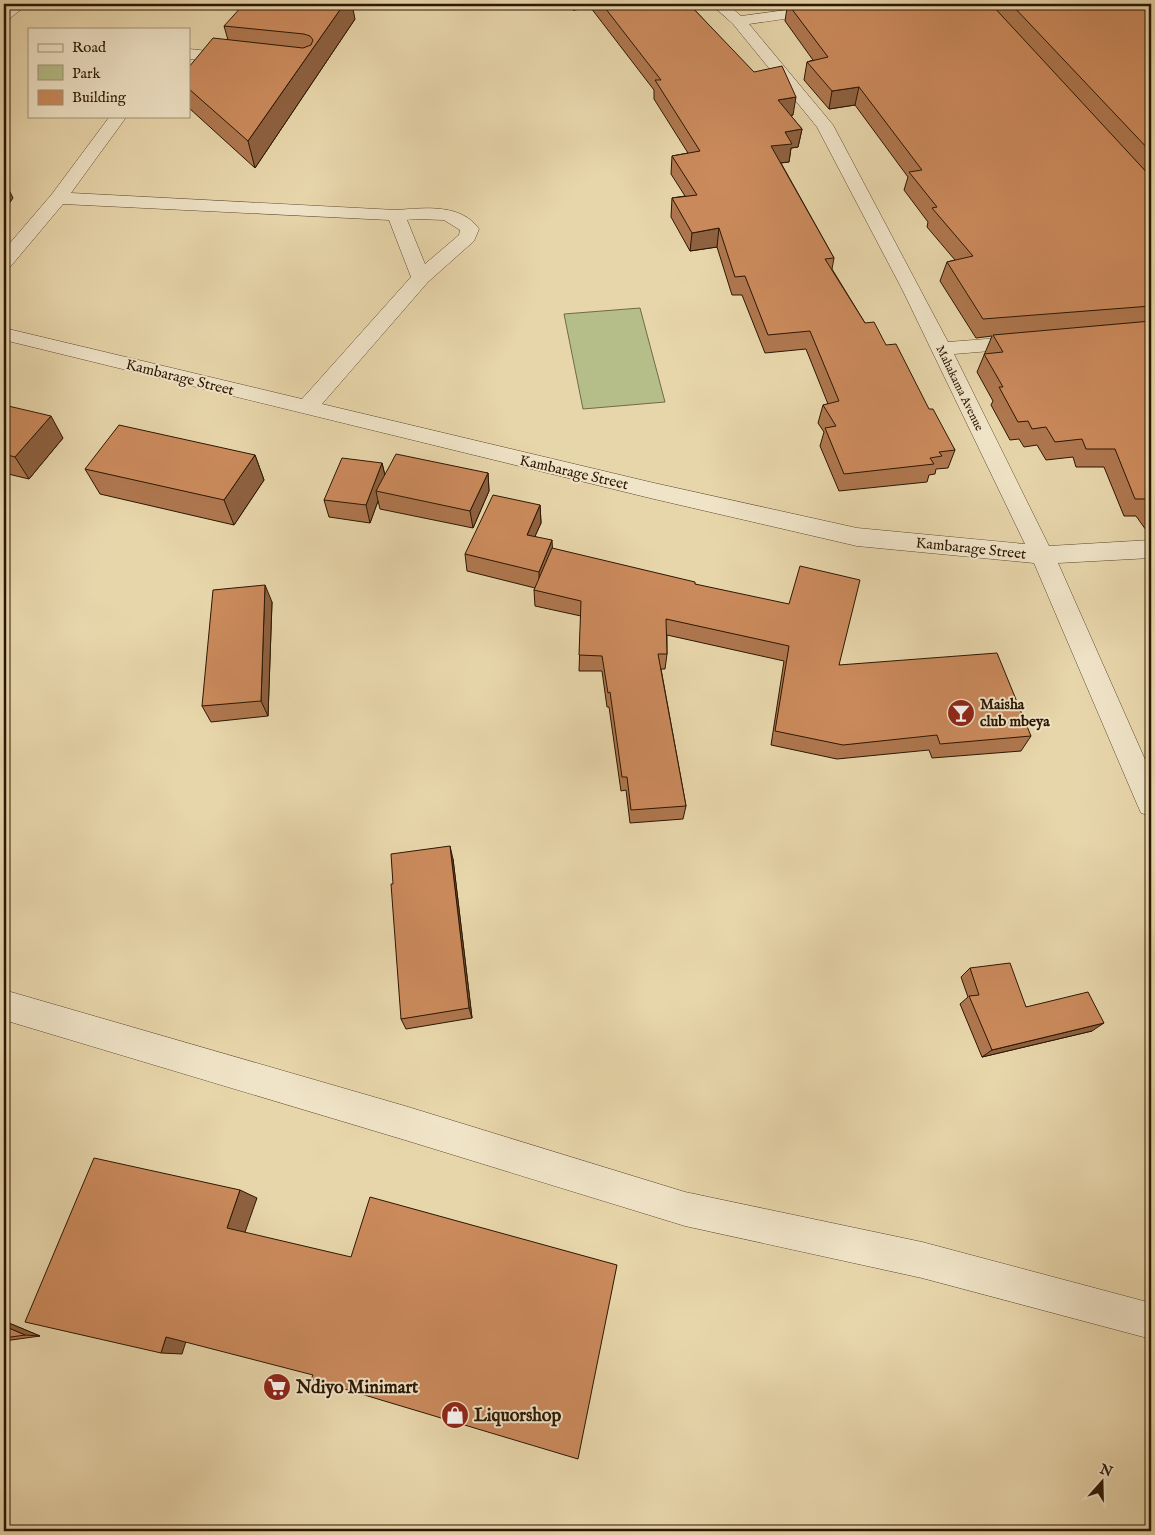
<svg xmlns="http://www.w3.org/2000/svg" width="1155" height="1535" font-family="'IM FELL English',serif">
<rect width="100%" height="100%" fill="#e8d6ab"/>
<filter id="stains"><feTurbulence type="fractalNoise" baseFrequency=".004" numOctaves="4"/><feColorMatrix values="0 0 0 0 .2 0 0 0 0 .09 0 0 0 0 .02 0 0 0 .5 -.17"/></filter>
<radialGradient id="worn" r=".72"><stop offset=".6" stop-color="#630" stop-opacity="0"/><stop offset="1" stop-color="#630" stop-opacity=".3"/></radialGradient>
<path fill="#b5be89" stroke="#706a46" d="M640 308 665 402 583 409 564 314Z"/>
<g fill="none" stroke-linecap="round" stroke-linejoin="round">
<g stroke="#5a462c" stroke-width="1">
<g id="minor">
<path d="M12 4H28L9 19 4 20V9Z"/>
<path d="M711 4H727L741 16 830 4H867L865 7 860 8 749 24 833 125 948 342 1026 336 1033 337 1036 342 1033 347 1026 348 954 354 1049 546 1151 540V558L1058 563 1151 773V816L1141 813 1137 804 1034 563 857 546 654 499 4 340V328L302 399 411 277 389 220 63 204 11 266 4 268V250L52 194 110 116H127L71 193 396 210C424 208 461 203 479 229L474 241 428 282 322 404 654 483 857 528 1025 544 903 291 817 127 733 24ZM416 219 444 220 460 230 459 235 425 264 407 220Z"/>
<path d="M189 49 237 54 243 56 245 59 243 62 237 64 189 59Z"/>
<path d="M4 990 405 1106 685 1192 922 1242 1151 1303V1339L922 1278 685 1226 405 1140 4 1020Z"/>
</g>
</g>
<use href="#minor" fill="#f0e4c8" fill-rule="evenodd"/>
</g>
<g fill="#af774f" stroke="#2b1602">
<path d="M570 4H696L690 5 793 115 791 116 802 129 798 147 791 148 789 162 781 163 834 258 832 269 865 323 886 345 955 450 948 468 936 469 935 474 929 475 927 482 839 491 820 446 824 432 818 423 823 405 828 404 806 349 765 353 742 295H732L717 247 690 251 671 217 672 198 685 196 671 174 672 156 688 153 654 99V90L591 8 573 10Z"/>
<path d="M772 4H1151V537L1136 516H1124L1104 467H1076L1073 457 1046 460 1037 445 1024 447 1019 439 1010 440 991 405 993 401 977 372 992 336 976 338 940 281 947 262 955 260 927 227 928 222 904 190 908 177 855 105 829 109 804 80 807 62 813 60 785 21 787 8 776 9Z"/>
<path d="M355 19 255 168 189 108V67L228 40 224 26Z"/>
<path d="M4 405 63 438 29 479 4 473Z"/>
<path d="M255 455 264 480 234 525 100 494 85 469Z"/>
<path d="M382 463 385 475 488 473 489 491 473 528 380 509 378 501 370 523 329 517 324 500Z"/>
<path d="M540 505 541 523 535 536 553 549 695 584 839 665 1031 736 1021 751 932 758 929 750 837 759 771 745 784 661 667 635V654L665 669H661L686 806 683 819 630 823 626 790 621 791 609 707H607L602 671H579L581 616 535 606 534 590 535 588 467 571 465 554Z"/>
<path d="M272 602 268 716 211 722 202 706Z"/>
<path d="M453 859 472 1018 406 1029 401 1019Z"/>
<path d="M970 968 1026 1007 1092 1031 982 1057 960 1004 968 997 961 977Z"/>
<path d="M4 1321 40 1336 4 1341Z"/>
</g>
<g fill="#8e6140" stroke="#2b1602">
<path d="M344 4H352L355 19 255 168 248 141Z"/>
<path d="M573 4H591V8L573 10Z"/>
<path d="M777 4H787V8L776 9Z"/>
<path d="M859 87 855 105 829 109 832 91Z"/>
<path d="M796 97 793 115 775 118 778 100Z"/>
<path d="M802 129 798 147 791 148 789 162 768 164 771 146 785 132Z"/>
<path d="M4 180 13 198 4 211Z"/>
<path d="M719 228 717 247 690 251 692 233Z"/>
<path d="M51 416 63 438 29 479 15 457Z"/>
<path d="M255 455 264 480 234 525 224 500Z"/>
<path d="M382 463 386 480 376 491 378 501 370 523 366 505Z"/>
<path d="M488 473 489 491 473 528 470 511Z"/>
<path d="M540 505 541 523 528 552 527 535Z"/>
<path d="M552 540 553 558 539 589V572Z"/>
<path d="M265 585 272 602 268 716 261 701Z"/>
<path d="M450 846 453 859 472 1018 469 1008Z"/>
<path d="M1104 1023 1092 1031 982 1057 992 1050Z"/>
<path d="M240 1190 257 1198 244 1235 227 1228Z"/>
<path d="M4 1321 40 1336 25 1335 4 1326Z"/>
<path d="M166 1337 187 1338 182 1354 161 1353Z"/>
</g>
<g fill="#cb8a5c" stroke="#2b1602">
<path d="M244 4H344L248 141 189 89V67L213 38 303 48 311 45 313 40 310 36 304 34 224 26Z"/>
<path d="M602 4H689L754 72 782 66 796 97 778 100 802 129 785 132 792 144 771 146 834 258 825 259 865 323 874 322 886 345 896 344 929 409H933L955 450 939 452 942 456 930 458 934 464 844 474 825 428 836 426 823 405 839 401 810 331 768 335 745 276 735 277 719 228 692 233 672 198 697 195 672 156 700 151 655 80H661Z"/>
<path d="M788 4H991L1151 177V306L983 319 947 262 973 256 932 208 937 207 909 172 922 170 859 87 832 91 807 62 828 57Z"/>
<path d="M1011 4H1151V152Z"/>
<path d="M1151 321V504L1147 499H1135L1115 449H1086L1082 439 1055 442 1046 427 1032 429 1028 421 1018 422 999 387H1003L984 354 1003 352 993 335Z"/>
<path d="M4 405 51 416 15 457 4 454Z"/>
<path d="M119 425 255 455 224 500 85 469Z"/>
<path d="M396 454 488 473 470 511 376 491Z"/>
<path d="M342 458 382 463 366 505 324 500Z"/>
<path d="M493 495 540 505 527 535 552 540 539 572 465 554Z"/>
<path d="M552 548 695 582V584L789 604 800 566 860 580 839 665 997 653 1031 736 940 744 937 735 843 745 775 731 789 646 666 619 667 654H658L686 806 631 810 627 777H622L610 692 608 693 602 656 579 655 581 601 534 590Z"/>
<path d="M265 585 261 701 202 706 213 590Z"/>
<path d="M450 846 469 1008 401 1019 391 884H393L391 854Z"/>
<path d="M1010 963 1026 1007 1088 992 1104 1023 992 1050 969 996 979 995 970 968Z"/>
<path d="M94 1158 240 1190 227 1228 351 1257 370 1197 617 1265 578 1459 311 1379 313 1375 166 1337 161 1353 25 1322Z"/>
<path d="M4 1326 25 1335 4 1338Z"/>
</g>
<defs>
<g id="bar-disc" transform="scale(1.4375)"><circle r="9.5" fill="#8f2418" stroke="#f0e4c8"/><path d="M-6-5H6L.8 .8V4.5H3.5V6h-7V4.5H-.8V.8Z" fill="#fff"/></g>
<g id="supermarket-disc" transform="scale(1.4375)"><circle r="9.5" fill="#8f2418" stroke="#f0e4c8"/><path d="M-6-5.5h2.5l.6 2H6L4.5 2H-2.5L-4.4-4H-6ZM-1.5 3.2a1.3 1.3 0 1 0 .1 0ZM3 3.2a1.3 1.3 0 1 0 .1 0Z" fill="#fff"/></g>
<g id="shop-disc" transform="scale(1.4375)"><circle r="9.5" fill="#8f2418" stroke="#f0e4c8"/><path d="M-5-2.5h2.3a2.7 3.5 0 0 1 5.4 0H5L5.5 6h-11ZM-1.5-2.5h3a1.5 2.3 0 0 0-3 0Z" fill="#fff"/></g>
</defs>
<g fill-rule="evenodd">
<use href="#bar-disc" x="961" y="713"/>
<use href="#supermarket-disc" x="277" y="1387"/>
<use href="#shop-disc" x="455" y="1415"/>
</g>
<g text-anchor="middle" stroke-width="4" stroke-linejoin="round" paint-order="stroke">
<g font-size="12" fill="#2b1602" stroke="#f0e4c8">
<text transform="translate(960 388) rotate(64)" y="4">Mahakama Avenue</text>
</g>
<g font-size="15" fill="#2b1602" stroke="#f0e4c8">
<text transform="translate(180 377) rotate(14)" y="5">Kambarage Street</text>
<text transform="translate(574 472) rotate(13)" y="5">Kambarage Street</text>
<text transform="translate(971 548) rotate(6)" y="5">Kambarage Street</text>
</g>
<g font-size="15" font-weight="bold" fill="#2b1602" stroke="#f0e4c8" text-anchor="start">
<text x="980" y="709">Maisha<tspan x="980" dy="17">club mbeya</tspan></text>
</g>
<g font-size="18" font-weight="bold" fill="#2b1602" stroke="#f0e4c8" text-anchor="start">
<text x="296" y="1393">Ndiyo Minimart</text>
<text x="474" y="1421">Liquorshop</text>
</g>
</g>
<rect width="1155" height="1535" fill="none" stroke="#e8d6ab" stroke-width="20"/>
<rect x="5" y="5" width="1145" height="1525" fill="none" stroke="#2b1602" stroke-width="2.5"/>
<rect x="10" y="10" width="1135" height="1515" fill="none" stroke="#2b1602"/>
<rect x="28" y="28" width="162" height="90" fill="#f0e4c8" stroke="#a19279"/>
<rect x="38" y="44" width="25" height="8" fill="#f0e4c8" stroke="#a19279"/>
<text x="72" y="52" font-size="15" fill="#2b1602">Road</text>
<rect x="38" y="65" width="25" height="15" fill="#b5be89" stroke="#a19279"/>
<text x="72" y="78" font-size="15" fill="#2b1602">Park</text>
<rect x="38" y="90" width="25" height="15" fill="#cb8a5c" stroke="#a19279"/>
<text x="72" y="102" font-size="15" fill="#2b1602">Building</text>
<g transform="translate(1102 1482) rotate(20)" stroke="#f0e4c8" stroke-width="4" paint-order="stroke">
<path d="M0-4L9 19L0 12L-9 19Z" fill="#2b1602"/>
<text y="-8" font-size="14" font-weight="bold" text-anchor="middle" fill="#2b1602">N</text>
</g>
<rect width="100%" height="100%" filter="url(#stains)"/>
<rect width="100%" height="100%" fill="url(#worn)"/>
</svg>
